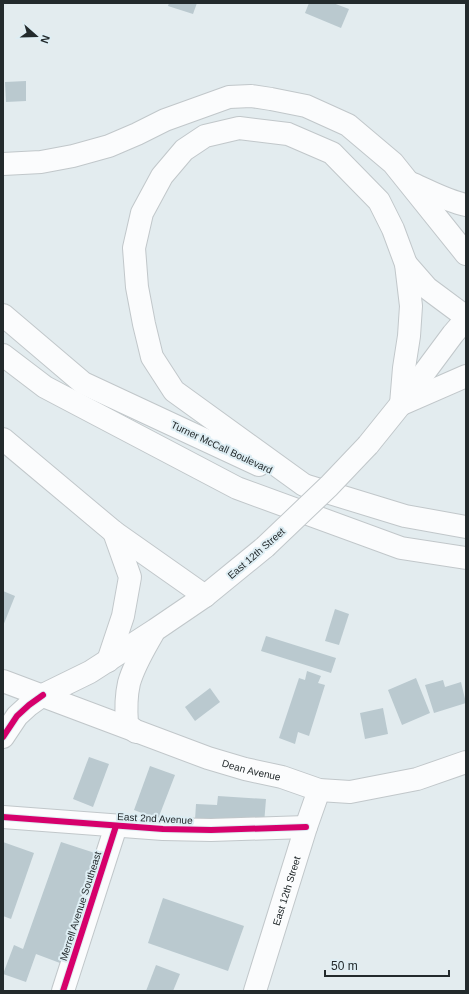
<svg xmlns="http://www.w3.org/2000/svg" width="469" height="994" font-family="Helvetica,sans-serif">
<rect width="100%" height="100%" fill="#e3ecef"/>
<g fill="#bac9cf">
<path d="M169 3H197L193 14 168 6Z"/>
<path d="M309 3H333L349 9 341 28 305 13Z"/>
<path d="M26 81V101L6 102 5 82Z"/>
<path d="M3 591 15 596 3 626Z"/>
<path d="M335 609 349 614 339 645 325 641Z"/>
<path d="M266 636 336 658 331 673 261 651Z"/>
<path d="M307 671 321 676 318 683 325 685 309 736 298 732 295 744 279 738 299 678 305 680Z"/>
<path d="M416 678 430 713 402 725 388 690Z"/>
<path d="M443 680 445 687 461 682 466 703 434 713 425 685Z"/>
<path d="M210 688 220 702 195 721 185 707Z"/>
<path d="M383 708 388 734 365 739 360 713Z"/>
<path d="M89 757 109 764 93 807 73 799Z"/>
<path d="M150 766 175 775 158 819 134 810Z"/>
<path d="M218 796 266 799 264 824 195 820 196 804 217 805Z"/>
<path d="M3 842 34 853 11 919 3 916Z"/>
<path d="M61 842 98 854 60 963 36 954 26 982 3 974 14 945 23 949Z"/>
<path d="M163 898 244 926 228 971 148 943Z"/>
<path d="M156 965 180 974 173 991H146Z"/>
</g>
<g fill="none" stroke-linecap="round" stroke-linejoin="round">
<g stroke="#c1c7ca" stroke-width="24">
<g id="minor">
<path d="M3 737 17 716 29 705 43 695"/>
<path d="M3 817 163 829 211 830 306 827"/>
<path d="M63 991 116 826"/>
<path id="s1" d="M255 991 306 827 319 790"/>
</g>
</g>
<g stroke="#c1c7ca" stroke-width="24">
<g id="major">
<path d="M402 404 466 376"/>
<path d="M368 445 401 404 453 334 466 319"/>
<path id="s2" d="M3 681 208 758 245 769 282 777 319 790 350 792 417 779 466 762"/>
<path d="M43 695 90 672 155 630 205 596 265 547"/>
<path d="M136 732 127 724C126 711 126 696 129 683 134 665 144 649 153 633"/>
</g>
</g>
<g stroke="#c1c7ca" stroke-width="24">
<g id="highway">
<path d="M3 164 41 162 73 156 109 146 137 134 165 120 229 97 251 96 271 99 306 106 348 125 393 163 466 254"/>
<path d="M413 184C431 192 447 201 466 205"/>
<path d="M406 264 427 288 466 317"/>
<path d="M3 315 83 383 259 465"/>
<path d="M3 355 45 387 237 488 401 548 466 558"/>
<path d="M3 439 114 532 205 596"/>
<path d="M304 485 174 391 152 357 144 324 137 287 134 248 142 213 162 176 184 150 205 136 239 128 288 134 332 153 379 201 393 229 406 264 411 306 409 336 404 368 401 404"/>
<path d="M307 486 405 516 466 527"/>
<path d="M108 661 123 616 130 577 114 532"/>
</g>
</g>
<use href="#minor" stroke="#fbfcfd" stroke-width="22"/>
<use href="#major" stroke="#fbfcfd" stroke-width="22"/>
<use href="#highway" stroke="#fbfcfd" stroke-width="22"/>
<g stroke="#c1c7ca" stroke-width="24" stroke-linecap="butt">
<path id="major-bridge" d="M265 547 329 486 368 445"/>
</g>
<use href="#major-bridge" stroke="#fbfcfd" stroke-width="22"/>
<g stroke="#deeef4" stroke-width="8">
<g id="cycleway">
<path d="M3 737 17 716 29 705 43 695"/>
<path d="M3 817 163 829 211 830 306 827"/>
<path d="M63 991 116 826"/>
</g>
</g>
<use href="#cycleway" stroke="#d6006c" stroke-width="6"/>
</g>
<g text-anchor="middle" stroke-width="4" stroke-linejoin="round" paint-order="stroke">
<g font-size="10" fill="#232a2c" stroke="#deeef4">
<text transform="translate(222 447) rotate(25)" y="4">Turner McCall Boulevard</text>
<text transform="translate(256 553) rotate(-41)" y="4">East 12th Street</text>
<text dy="4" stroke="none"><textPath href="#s2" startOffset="264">Dean Avenue</textPath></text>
<text transform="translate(155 818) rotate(3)" y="4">East 2nd Avenue</text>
<text dy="4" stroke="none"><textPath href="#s1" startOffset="105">East 12th Street</textPath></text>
<text transform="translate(80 906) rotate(-72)" y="4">Merrell Avenue Southeast</text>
</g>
</g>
<rect width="469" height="994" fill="none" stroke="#232a2c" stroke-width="8"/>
<g transform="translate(36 36) rotate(110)" stroke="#deeef4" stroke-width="3" paint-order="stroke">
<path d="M0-3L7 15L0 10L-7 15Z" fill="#232a2c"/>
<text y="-6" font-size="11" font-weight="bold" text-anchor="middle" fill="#232a2c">N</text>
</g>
<path d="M325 970v6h124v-6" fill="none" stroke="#232a2c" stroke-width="2"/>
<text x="331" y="970" font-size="12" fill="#232a2c" stroke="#deeef4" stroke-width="3" paint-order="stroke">50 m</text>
</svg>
